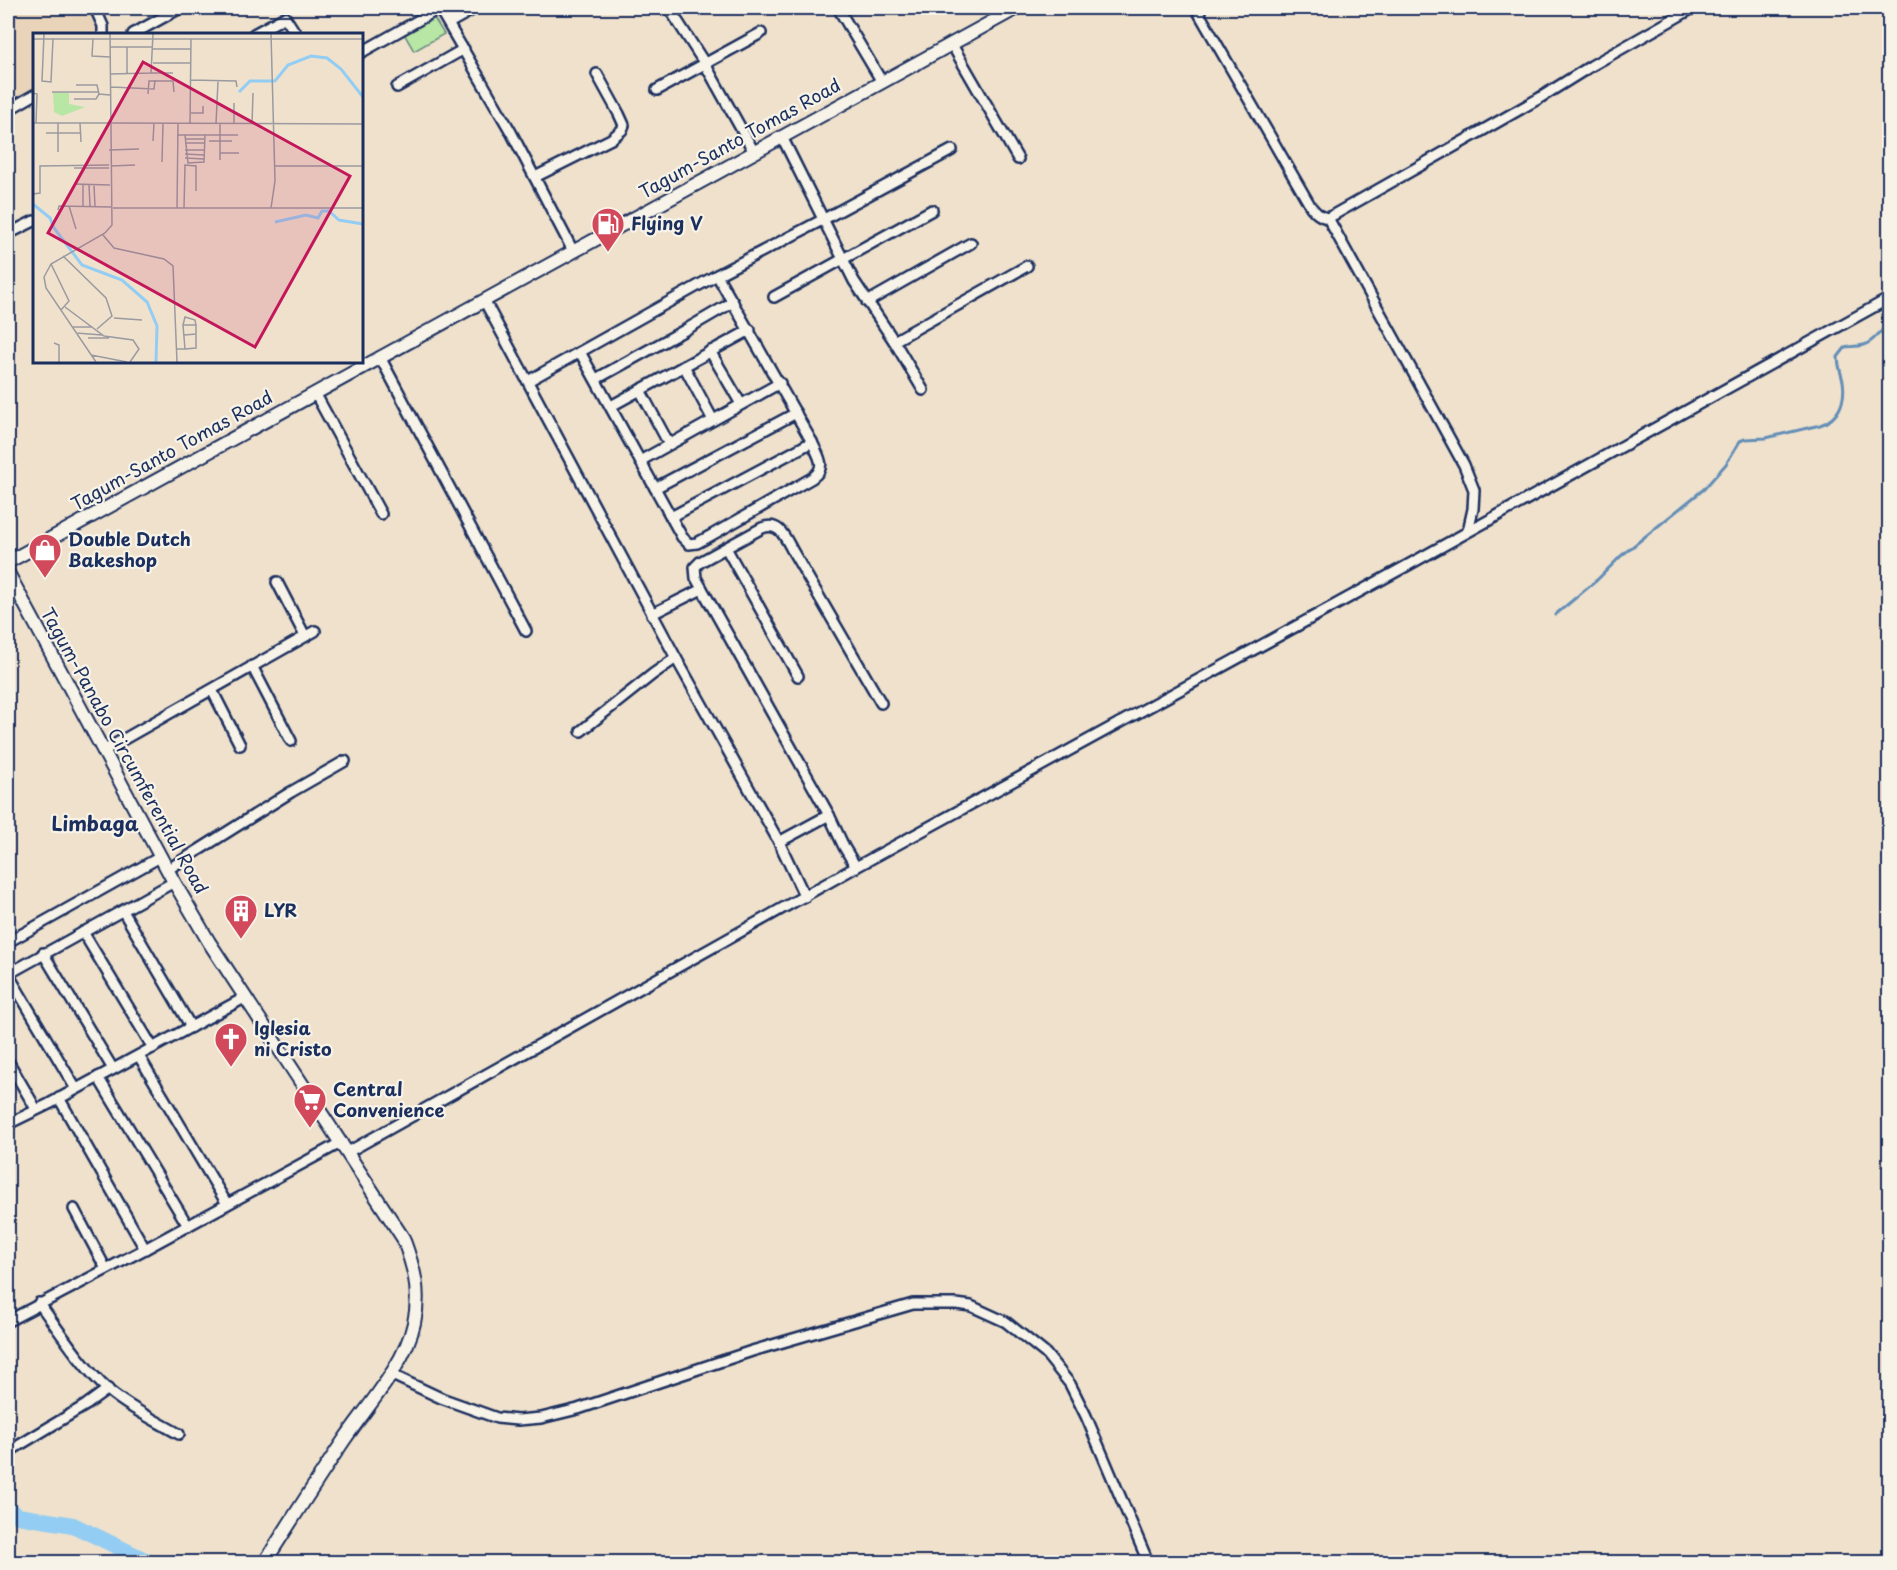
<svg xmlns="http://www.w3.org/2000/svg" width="1897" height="1570" font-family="'Playpen Sans',sans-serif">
<rect width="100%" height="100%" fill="#efe1cc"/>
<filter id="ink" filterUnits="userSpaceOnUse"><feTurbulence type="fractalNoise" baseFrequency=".0167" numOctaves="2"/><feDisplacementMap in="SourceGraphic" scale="12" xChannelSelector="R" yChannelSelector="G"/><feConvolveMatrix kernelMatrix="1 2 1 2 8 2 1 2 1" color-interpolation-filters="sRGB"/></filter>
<g filter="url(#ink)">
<path fill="#e9d4b9" d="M8 8H90L99 28V34H34V89L8 104Z"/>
<path fill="#b8e6a5" stroke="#6a8a82" stroke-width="1.5" d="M432 15 444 34 414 51 403 32Z"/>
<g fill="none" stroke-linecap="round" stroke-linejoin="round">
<path stroke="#638eb7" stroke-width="3" d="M1555 615 1597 580 1621 556 1704 489 1726 464 1740 441 1745 439 1766 438 1820 425C1839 419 1846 401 1843 381 1841 373 1838 365 1838 357L1845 348C1853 345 1860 348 1868 343 1877 338 1881 329 1890 324"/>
<path stroke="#93cdf3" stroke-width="16" d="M8 1509 18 1516 73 1525 149 1562"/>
<g stroke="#1b2f5e" stroke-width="14">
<g id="minor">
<path d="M95 8 103 26V34"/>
<path d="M439 8 511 132 573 251"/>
<path d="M669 8 705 64 754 152"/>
<path d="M838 8 882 82"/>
<path d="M1196 8 1311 207C1316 213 1320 217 1328 218L1464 465 1474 490 1473 509 1468 531"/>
<path d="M449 23 476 8"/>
<path d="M133 34 180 8"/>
<path d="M254 34 285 17 296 34"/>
<path d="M951 43 1018 159"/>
<path d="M362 52 440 8"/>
<path d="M397 87 464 49"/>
<path d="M657 90 761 33"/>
<path d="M8 110 34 95"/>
<path d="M782 137 854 281 894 341 923 390"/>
<path d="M535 177 611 139 622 130 624 125 619 114 597 74"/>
<path d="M1328 218 1538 99 1591 66 1693 8"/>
<path d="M8 234 34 221"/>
<path d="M774 297 932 210"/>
<path d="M484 300 676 658 779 842 805 897"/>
<path d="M867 302 971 243"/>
<path d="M894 341 1027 266"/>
<path d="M710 351 741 404"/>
<path d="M580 352 682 537 689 544 697 543 710 536 812 478C828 467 818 456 812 442L717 275"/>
<path d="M380 357 526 631"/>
<path d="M684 366 713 420"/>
<path d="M596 379 685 330 733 302"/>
<path d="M528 381 717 275 824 219 952 150"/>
<path d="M640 390 669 444"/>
<path d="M315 393 381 514"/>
<path d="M611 406 750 330"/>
<path d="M640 461 780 383"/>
<path d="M655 488 796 413"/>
<path d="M671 517 812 442"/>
<path d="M726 548 798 676"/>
<path d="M277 582 305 636"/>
<path d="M652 614 702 589"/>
<path d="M252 666 291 741"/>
<path d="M212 690 240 745"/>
<path d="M581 731 653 674 676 658"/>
<path d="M103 751 315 631"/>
<path d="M779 842 829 815"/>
<path d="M856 867 844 847 829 815 696 578 695 567 700 562 762 528C779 521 785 537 792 550L881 703"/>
<path d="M167 870 291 792 345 761"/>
<path d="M123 911 191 1027"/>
<path d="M83 932 153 1048"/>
<path d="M8 942 160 857"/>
<path d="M43 953 113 1069"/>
<path d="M8 974 174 882"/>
<path d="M8 974 76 1089"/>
<path d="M139 1056 227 1204"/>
<path d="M8 1061 36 1109"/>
<path d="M98 1077 188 1226"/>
<path d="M59 1098 145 1249"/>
<path d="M8 1124 49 1104 246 997"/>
<path d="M348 1152 856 867 1410 564 1890 298"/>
<path d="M74 1209 106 1269"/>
<path d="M39 1303C60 1332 81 1365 108 1390 129 1408 155 1420 179 1434"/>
<path d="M8 1321 145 1249 342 1142"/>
<path d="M390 1374 441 1398 497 1418 518 1420 541 1418 578 1409 752 1351 913 1304H956L971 1306 1006 1322 1046 1354 1070 1384 1086 1416 1148 1562"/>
<path d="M8 1452 86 1405 108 1389"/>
</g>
</g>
<g stroke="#1b2f5e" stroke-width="16">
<g id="major">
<path d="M8 562 1017 8"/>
<path d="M8 573 174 882 209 942 403 1238C414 1268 421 1291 414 1323 405 1365 368 1405 344 1440 317 1480 291 1521 265 1562"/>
</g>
</g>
<use href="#minor" stroke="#f7f3e8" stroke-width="9"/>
<use href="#major" stroke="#f7f3e8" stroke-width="12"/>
</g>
</g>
<defs>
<g id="fuel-pin" transform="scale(1.725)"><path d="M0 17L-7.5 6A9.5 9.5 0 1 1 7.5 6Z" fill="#d1495b" stroke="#f7f3e8"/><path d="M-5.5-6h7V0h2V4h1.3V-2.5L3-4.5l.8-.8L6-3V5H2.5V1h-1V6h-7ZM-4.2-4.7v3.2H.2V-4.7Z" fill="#fff"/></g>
<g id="shop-pin" transform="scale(1.725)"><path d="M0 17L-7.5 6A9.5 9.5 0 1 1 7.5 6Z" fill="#d1495b" stroke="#f7f3e8"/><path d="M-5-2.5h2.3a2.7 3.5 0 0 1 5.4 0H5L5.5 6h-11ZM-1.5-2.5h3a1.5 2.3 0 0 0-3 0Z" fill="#fff"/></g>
<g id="building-pin" transform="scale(1.725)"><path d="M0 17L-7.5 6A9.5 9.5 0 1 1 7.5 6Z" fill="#d1495b" stroke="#f7f3e8"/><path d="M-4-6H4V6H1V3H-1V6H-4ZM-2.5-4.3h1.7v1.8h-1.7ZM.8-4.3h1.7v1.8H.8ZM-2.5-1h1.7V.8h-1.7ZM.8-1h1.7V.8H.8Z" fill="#fff"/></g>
<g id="church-pin" transform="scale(1.725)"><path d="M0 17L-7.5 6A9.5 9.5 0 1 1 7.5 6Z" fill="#d1495b" stroke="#f7f3e8"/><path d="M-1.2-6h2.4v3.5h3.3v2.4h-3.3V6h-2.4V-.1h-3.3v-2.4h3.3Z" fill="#fff"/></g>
<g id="supermarket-pin" transform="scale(1.725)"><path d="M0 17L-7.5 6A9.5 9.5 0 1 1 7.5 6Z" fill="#d1495b" stroke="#f7f3e8"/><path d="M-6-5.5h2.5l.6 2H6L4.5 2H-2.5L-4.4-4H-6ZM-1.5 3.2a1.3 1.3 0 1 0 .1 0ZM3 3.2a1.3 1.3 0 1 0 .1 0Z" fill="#fff"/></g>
</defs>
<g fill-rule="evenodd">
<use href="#fuel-pin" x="608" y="224"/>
<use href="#shop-pin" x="45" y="550"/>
<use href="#building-pin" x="241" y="911"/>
<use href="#church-pin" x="231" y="1039"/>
<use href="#supermarket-pin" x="310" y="1100"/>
</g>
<g text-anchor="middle" stroke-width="4.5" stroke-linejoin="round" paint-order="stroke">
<g font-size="18" fill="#1b2f5e" stroke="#f7f3e8">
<text transform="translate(740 139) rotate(-29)" y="6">Tagum-Santo Tomas Road</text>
<text transform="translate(172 451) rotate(-29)" y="6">Tagum-Santo Tomas Road</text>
<text transform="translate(124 751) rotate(61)" y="6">Tagum-Panabo Circumferential Road</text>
</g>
<g font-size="18" font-weight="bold" fill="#1b2f5e" stroke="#f7f3e8" text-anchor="start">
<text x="631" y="230">Flying V</text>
<text x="68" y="546">Double Dutch<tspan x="68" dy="21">Bakeshop</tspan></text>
<text x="264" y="917">LYR</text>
<text x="254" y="1035">Iglesia<tspan x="254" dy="21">ni Cristo</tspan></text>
<text x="333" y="1096">Central<tspan x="333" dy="21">Convenience</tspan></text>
</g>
<g font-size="20" font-weight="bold" fill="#1b2f5e" stroke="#f7f3e8">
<text x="95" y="831">Limbaga</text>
</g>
</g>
<g transform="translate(33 33)">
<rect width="330" height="330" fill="#efe1cc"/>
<path d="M20 59 36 60V71L52 74 29 83 21 79Z" fill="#b8e6a5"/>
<path fill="none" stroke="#93cdf3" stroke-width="3" d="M206 59 217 48H242L255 32 278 23 294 25 308 36 330 64M0 171 17 185 21 195 49 232 89 247 114 269 124 293 123 329M242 189 273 182 285 185 289 178H296L306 187 330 191"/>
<path fill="none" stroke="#9a9aa0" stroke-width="1.5" d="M11 1 9 48 18 49 20 6M0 6H77M60 6 59 23 77 24M77 6H330M77 14H120M94 14V41M120 16H158M120 30H157M118 40H140M77 41 118 40 120 1M157 47 203 48 204 54M43 52H64L66 61 77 62M78 54 121 56 122 47M19 59H66M0 60 4 61 3 90M115 61 116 48H140L141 59M41 66H63L66 61M158 80H170V73M0 90H76M47 90 48 109M76 90 330 91M157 91 158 6M183 91 185 48M187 91V127M201 91V70M219 91 220 60M13 100H47M144 102H205M152 102 155 130 171 129 172 102M152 106H171M120 108 121 90M176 108H199M152 110H171M76 117 106 116M152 117H171M25 119V90M187 120H206M152 121 171 122M152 125 171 126M129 129 130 91M78 133 102 132M242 133H330M41 135H76M41 151 77 152M50 152V173M56 152 57 173M61 152 62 173M0 161 7 160V133L76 132M36 173 43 196M80 175H330M144 175 145 91M151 175 152 132 163 133V158M238 175 242 148 238 1M25 177 26 173 78 174M70 202 81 215 131 226 140 233 144 329M30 223 73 265 79 283 64 296M18 231 36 268 28 277M32 274 71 303 100 307 106 316 97 329M81 285 109 287M39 294H59M43 300 69 302M151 302 163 301V292L162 287 152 284 150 292H163M55 305H76M21 310 26 312V329M143 316H152L150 292M152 316 163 315V301M58 322 94 329M63 329 13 255 11 244 18 231 72 200 79 192 77 1"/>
<path fill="#c2185b" fill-opacity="0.15" stroke="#c2185b" stroke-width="3" d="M110 29 317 143 222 314 15 200Z"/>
<rect width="330" height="330" fill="none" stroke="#1b2f5e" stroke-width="3"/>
</g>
<rect width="1897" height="1570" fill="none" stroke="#f7f3e8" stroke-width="30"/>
<rect x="15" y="15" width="1867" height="1540" fill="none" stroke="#1b2f5e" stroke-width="2" filter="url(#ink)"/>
</svg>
